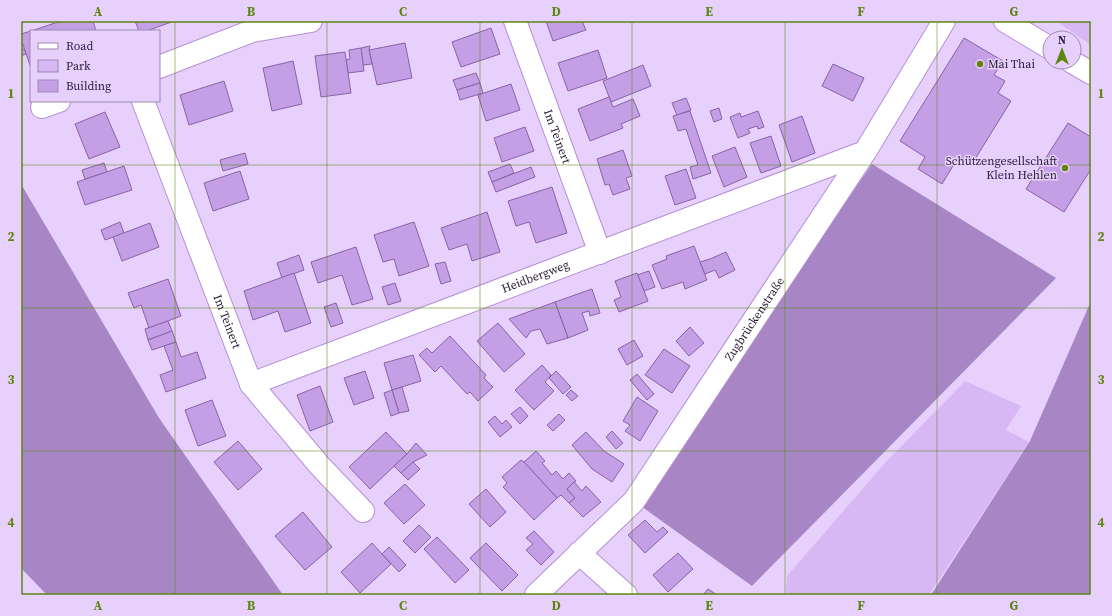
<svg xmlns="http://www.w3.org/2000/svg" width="1112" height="616" font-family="'Source Serif 4',serif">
<rect width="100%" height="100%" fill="#e7d0fc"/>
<g fill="#d7b7f4">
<path d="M1056 21H1091V45Z"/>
<path d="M965 381 1021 406 1006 430 1029 442 929 595H789L786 592 787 576 885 463Z"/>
</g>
<g fill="#a886c5">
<path d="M872 164 1056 278 752 586 634 501 664 464Z"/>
<path d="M21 184 159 418 283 595H47L21 568Z"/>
<path d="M1091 301V595H931L1030 441Z"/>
</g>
<g fill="#c59fe6" stroke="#8863a6">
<path d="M61 21H93L96 31H31Z"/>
<path d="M135 21H174L147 31H139Z"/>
<path d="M546 21H582L586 30 553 41Z"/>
<path d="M491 28 500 54 461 67 452 42Z"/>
<path d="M31 31V68L21 39V34Z"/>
<path d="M964 38 1003 61 994 75 1005 81 998 93 1011 101 972 164 959 156 942 184 918 169 925 157 900 141Z"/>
<path d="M405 43 412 78 377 85 369 50Z"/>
<path d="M370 46 369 50 372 64 363 65 361 48Z"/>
<path d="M361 48 364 71 348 73 346 60 350 59 349 50Z"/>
<path d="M24 49 26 54 21 56V50Z"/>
<path d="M598 50 607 78 568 91 558 63Z"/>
<path d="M345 52 351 93 321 97 315 56Z"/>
<path d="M293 61 302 104 272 111 263 68Z"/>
<path d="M833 64 864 78 853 101 822 86Z"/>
<path d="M643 65 651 86 611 102 603 81Z"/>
<path d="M476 73 480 83 457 90 453 80Z"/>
<path d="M224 81 233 111 189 125 180 95Z"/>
<path d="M480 83 483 93 460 100 457 90Z"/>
<path d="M511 84 520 110 486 121 478 95Z"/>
<path d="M609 97 613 107 633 99 640 116 621 124 623 128 590 141 578 109Z"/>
<path d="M686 98 691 110 677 115 672 103Z"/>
<path d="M719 108 722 119 714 122 710 111Z"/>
<path d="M690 111 711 173 693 179 690 167 698 165 686 129 678 131 673 116Z"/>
<path d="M758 111 764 127 758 129 757 126 748 129 750 133 738 138 730 117 740 113 741 117Z"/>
<path d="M105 112 120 147 89 159 75 124Z"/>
<path d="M802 116 815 153 792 162 779 125Z"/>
<path d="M1068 123 1091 137V169L1064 212 1026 189Z"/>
<path d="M525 127 534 151 502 162 494 138Z"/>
<path d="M771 136 781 166 761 173 750 143Z"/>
<path d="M735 147 747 177 724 187 712 156Z"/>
<path d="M623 150 632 176 626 178 630 189 613 195 609 184 605 185 597 159Z"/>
<path d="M245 153 248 164 223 171 220 160Z"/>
<path d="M104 163 107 172 85 179 82 170Z"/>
<path d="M510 164 514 173 492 182 488 172Z"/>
<path d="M124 166 132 190 85 205 77 182Z"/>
<path d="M531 167 535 177 496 192 492 182Z"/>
<path d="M686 169 696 198 675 205 665 176Z"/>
<path d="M240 171 249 199 213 211 204 183Z"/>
<path d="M552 187 567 233 536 243 529 222 516 226 508 201Z"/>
<path d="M487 212 500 252 472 261 467 244 449 250 441 228Z"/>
<path d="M120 222 124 233 105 240 101 230Z"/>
<path d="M414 222 429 266 399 276 394 259 383 262 374 235Z"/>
<path d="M150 223 159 247 122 261 113 237Z"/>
<path d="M694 246 707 280 685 289 683 282 662 289 652 265 667 259 666 256Z"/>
<path d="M356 247 373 299 352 305 342 275 318 283 311 262Z"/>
<path d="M726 252 735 270 719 278 715 270 705 274 700 262 710 259Z"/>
<path d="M299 255 304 270 282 278 277 263Z"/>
<path d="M445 262 451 281 441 284 435 264Z"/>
<path d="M649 271 655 287 644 291 637 275Z"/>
<path d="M294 273 311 323 285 332 278 311 253 320 244 291Z"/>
<path d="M637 273 648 301 619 312 614 300 621 297 615 281Z"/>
<path d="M168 279 181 316 149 328 141 305 134 308 128 293Z"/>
<path d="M395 283 401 301 388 305 382 287Z"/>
<path d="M592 289 600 313 590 316 589 311 582 313 588 330 568 338 555 302Z"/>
<path d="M555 302 568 338 547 344 540 329 531 331 526 338 509 319Z"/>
<path d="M336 303 343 323 331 327 324 307Z"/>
<path d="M168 321 172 331 148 340 145 329Z"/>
<path d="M498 323 525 354 504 372 477 341Z"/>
<path d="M690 327 704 343 689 356 676 341Z"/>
<path d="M172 331 176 342 152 350 148 340Z"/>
<path d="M450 336 486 375 484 378 493 387 478 401 470 392 467 394 441 366 435 372 419 355 427 348 432 353Z"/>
<path d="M634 340 643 356 627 365 618 349Z"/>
<path d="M176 342 181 357 197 352 206 378 166 392 160 375 173 370 164 346Z"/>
<path d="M664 349 690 366 672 393 645 375Z"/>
<path d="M413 355 421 381 392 390 384 363Z"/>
<path d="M542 365 551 375 545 382 554 391 534 410 515 390Z"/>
<path d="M365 371 374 398 354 405 344 378Z"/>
<path d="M556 371 571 387 563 394 549 378Z"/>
<path d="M637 374 654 394 647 400 630 380Z"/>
<path d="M320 386 333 422 310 431 297 395Z"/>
<path d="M402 387 409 411 399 413 392 390Z"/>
<path d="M392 390 399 413 391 416 384 393Z"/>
<path d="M571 390 578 396 572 401 566 395Z"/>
<path d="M637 397 658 411 640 441 625 431 630 425 623 421Z"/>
<path d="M212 400 226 436 198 446 185 410Z"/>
<path d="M520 407 528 416 520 424 511 414Z"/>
<path d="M559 414 565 420 553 431 547 425Z"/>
<path d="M495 416 502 424 506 420 512 427 500 437 488 422Z"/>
<path d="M612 431 623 443 616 449 606 437Z"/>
<path d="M386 432 407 454 370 489 349 467Z"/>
<path d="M586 432 604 451 624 464 612 482 592 469 572 445Z"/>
<path d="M238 441 262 469 238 490 214 462Z"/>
<path d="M416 443 427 455 413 462 401 473 394 466 407 454Z"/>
<path d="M536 451 545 461 542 463 552 475 556 471 563 479 569 473 576 481 567 489 575 498 569 503 561 495 557 498 524 462Z"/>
<path d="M521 460 524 462 557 498 534 520 503 487 507 483 502 477Z"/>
<path d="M413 462 420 469 408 480 401 473Z"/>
<path d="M574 482 582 491 586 486 601 502 583 517 569 503 575 498 567 489Z"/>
<path d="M405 484 425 505 404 524 384 503Z"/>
<path d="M486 489 506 512 490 527 469 504Z"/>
<path d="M303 512 332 547 305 570 275 536Z"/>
<path d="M645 520 657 532 663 527 668 532 645 553 628 535Z"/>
<path d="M419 525 431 537 415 553 403 541Z"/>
<path d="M534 531 554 552 541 565 526 550 533 544 526 538Z"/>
<path d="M437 537 469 570 455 583 424 549Z"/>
<path d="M372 543 391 564 360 593 341 572Z"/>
<path d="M486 543 518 575 502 591 470 558Z"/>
<path d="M389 547 406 565 399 572 382 554Z"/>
<path d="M678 553 693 569 668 592 653 575Z"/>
<path d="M708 589 717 595H703Z"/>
</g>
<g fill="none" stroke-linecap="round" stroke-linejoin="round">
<g stroke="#b590d5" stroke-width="24">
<g id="minor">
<path id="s1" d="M515 21 600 253"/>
<path d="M159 67 252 31 311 21"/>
<path id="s2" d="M143 101 251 384 320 466 363 511"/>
<path d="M42 107 59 101"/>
<path id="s3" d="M251 384 865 152"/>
<path d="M579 553 626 595"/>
<path id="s4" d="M536 595 634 501 865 152 944 21"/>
</g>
</g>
<g stroke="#b590d5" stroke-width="24">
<g id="major">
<path d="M1005 21 1050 48"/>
<path d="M1072 62 1091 73"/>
</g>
</g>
<use href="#minor" stroke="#fff" stroke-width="22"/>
<use href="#major" stroke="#fff" stroke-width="22"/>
</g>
<path fill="none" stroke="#5d8610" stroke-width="1" stroke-opacity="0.55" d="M175 21V595M327 21V595M480 21V595M632 21V595M785 21V595M937 21V595M21 165H1091M21 308H1091M21 451H1091"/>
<g fill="#5d8610" stroke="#e7d0fc" stroke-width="1.5">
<circle cx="980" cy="64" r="4"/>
<circle cx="1065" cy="168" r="4"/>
</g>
<g text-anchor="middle" stroke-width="3" stroke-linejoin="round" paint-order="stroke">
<g font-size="12" fill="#2f203b" stroke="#e7d0fc" text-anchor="start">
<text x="988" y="68">Mai Thai</text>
<text x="1057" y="165" text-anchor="end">Schützengesellschaft<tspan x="1057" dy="14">Klein Hehlen</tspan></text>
</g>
<g font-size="12" fill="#2f203b" stroke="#e7d0fc">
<text dy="4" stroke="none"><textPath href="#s1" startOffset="123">Im Teinert</textPath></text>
<text dy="4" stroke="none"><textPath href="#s3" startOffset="304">Heidbergweg</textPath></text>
<text dy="4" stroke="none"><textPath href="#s4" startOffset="354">Zugbrückenstraße</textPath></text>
<text dy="4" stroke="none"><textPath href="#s2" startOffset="236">Im Teinert</textPath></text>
</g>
</g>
<rect width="1112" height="616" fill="none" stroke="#e7d0fc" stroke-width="44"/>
<rect x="30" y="30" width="130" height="72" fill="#e7d0fc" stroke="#9d8aaf"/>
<rect x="38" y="43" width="20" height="6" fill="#ffffff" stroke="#9d8aaf"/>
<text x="66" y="50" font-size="12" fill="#2f203b">Road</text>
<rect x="38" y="60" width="20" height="12" fill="#d7b7f4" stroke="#9d8aaf"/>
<text x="66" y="70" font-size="12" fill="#2f203b">Park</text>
<rect x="38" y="80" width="20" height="12" fill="#c59fe6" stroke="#9d8aaf"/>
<text x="66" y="90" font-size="12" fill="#2f203b">Building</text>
<g transform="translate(1062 50)"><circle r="19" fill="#e7d0fc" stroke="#9d8aaf"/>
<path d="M0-3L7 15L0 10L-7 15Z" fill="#5d8610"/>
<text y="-6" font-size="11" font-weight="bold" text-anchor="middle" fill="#2f203b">N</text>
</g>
<rect x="22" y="22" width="1068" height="572" fill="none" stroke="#5d8610" stroke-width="1.5"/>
<g font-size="13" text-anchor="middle" font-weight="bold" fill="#5d8610">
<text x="98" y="16">A</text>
<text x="251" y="16">B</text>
<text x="403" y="16">C</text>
<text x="556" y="16">D</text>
<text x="709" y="16">E</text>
<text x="861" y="16">F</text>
<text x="1014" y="16">G</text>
<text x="11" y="98">1</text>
<text x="1101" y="98">1</text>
<text x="11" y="241">2</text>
<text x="1101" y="241">2</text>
<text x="11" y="384">3</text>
<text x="1101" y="384">3</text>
<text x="11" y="527">4</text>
<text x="1101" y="527">4</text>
<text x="98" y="610">A</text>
<text x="251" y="610">B</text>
<text x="403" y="610">C</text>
<text x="556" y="610">D</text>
<text x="709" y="610">E</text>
<text x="861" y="610">F</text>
<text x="1014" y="610">G</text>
</g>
</svg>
